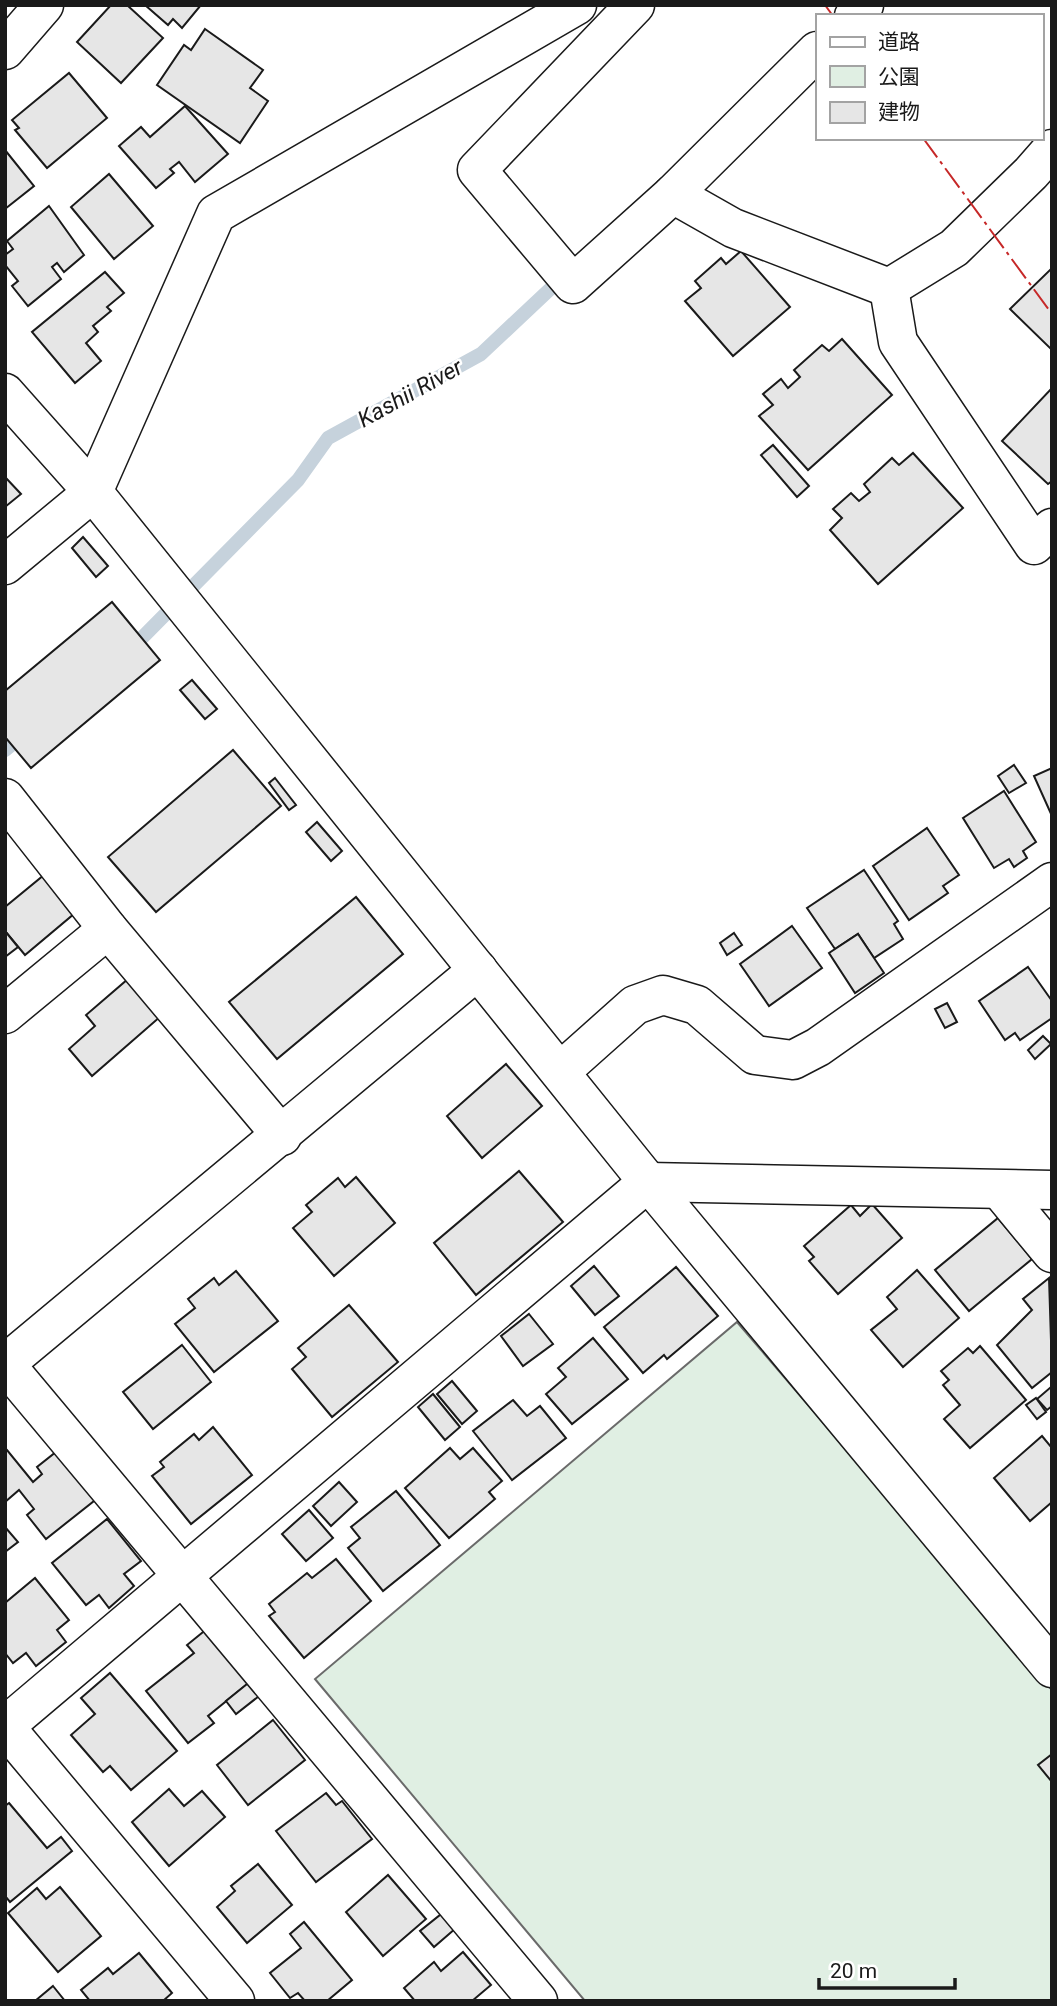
<svg xmlns="http://www.w3.org/2000/svg" width="1057" height="2006" font-family="Roboto,'Noto Sans JP',sans-serif">
<rect width="100%" height="100%" fill="#fff"/>
<path fill="#e0efe3" stroke="#6a6a6a" stroke-width="2" d="M737 1322 1052 1690V2001H585L315 1679Z"/>
<g fill="none" stroke-linecap="round" stroke-linejoin="round">
<g stroke="#c6d2dc" stroke-width="14">
<path d="M129 651 298 480 328 438 481 354 565 275"/>
<path d="M5 750 26 733"/>
</g>
</g>
<g fill="#e6e6e6" stroke="#1a1a1a" stroke-width="2">
<path d="M111 5H127L163 38 121 83 77 42Z"/>
<path d="M145 5H201L182 28 173 19 168 25Z"/>
<path d="M205 29 263 70 250 88 268 101 240 143 157 85 184 45 191 50Z"/>
<path d="M69 73 107 118 47 168 15 130 19 128 12 120Z"/>
<path d="M185 106 228 154 195 182 179 162 170 169 174 173 156 188 119 146 141 127 150 137Z"/>
<path d="M5 150 34 186 5 209Z"/>
<path d="M109 174 153 226 114 259 71 207Z"/>
<path d="M49 206 84 255 64 272 57 263 52 267 61 279 28 306 12 286 18 281 5 265V255L13 249 7 241Z"/>
<path d="M741 251 790 307 733 356 685 301 701 288 695 281 721 258 726 264Z"/>
<path d="M1052 268V350L1010 309Z"/>
<path d="M105 272 124 293 107 307 111 311 93 326 98 332 86 343 101 361 75 383 32 332Z"/>
<path d="M842 339 892 395 808 470 759 416 773 405 763 394 781 379 788 388 800 377 794 370 822 345 829 351Z"/>
<path d="M1052 388V481L1048 484 1002 441Z"/>
<path d="M773 445 809 486 797 497 761 455Z"/>
<path d="M913 453 963 508 878 584 830 530 842 518 833 509 851 493 859 501 870 492 864 484 892 458 899 465Z"/>
<path d="M5 477 21 494 5 507Z"/>
<path d="M83 537 108 566 96 577 72 548Z"/>
<path d="M112 602 160 660 31 768 5 737V691Z"/>
<path d="M192 680 217 709 205 719 180 690Z"/>
<path d="M233 750 281 806 156 912 108 857Z"/>
<path d="M1014 765 1026 783 1009 793 998 776Z"/>
<path d="M1052 768V816L1034 776Z"/>
<path d="M275 778 296 805 289 810 269 783Z"/>
<path d="M1004 791 1036 842 1023 851 1027 858 1014 867 1009 859 994 868 963 818Z"/>
<path d="M317 822 342 851 331 861 306 832Z"/>
<path d="M927 828 959 875 943 886 948 893 909 920 873 866Z"/>
<path d="M864 870 898 921 894 924 903 939 874 958 858 934 835 949 807 908Z"/>
<path d="M44 875 75 913 25 955 5 931V907Z"/>
<path d="M356 897 403 954 277 1059 229 1002Z"/>
<path d="M792 926 822 968 769 1006 740 964Z"/>
<path d="M5 931 18 947 5 957Z"/>
<path d="M734 933 742 945 727 955 720 943Z"/>
<path d="M858 934 884 973 855 993 829 953Z"/>
<path d="M1028 967 1052 1001V1018L1020 1040 1015 1033 1005 1040 979 1001Z"/>
<path d="M128 979 161 1016 92 1076 69 1049 95 1026 86 1015Z"/>
<path d="M947 1003 957 1022 945 1028 935 1009Z"/>
<path d="M1043 1036 1051 1044 1035 1059 1028 1050Z"/>
<path d="M506 1064 542 1106 482 1158 447 1116Z"/>
<path d="M519 1171 563 1222 476 1295 434 1243Z"/>
<path d="M356 1177 395 1223 334 1276 293 1228 312 1212 306 1205 338 1178 345 1187Z"/>
<path d="M872 1204 902 1238 838 1294 809 1261 814 1257 804 1246 851 1205 860 1216Z"/>
<path d="M998 1218 1032 1259 969 1311 935 1270Z"/>
<path d="M594 1266 619 1296 595 1315 571 1286Z"/>
<path d="M676 1267 718 1316 667 1359 664 1355 643 1373 604 1327Z"/>
<path d="M917 1270 959 1318 903 1367 871 1330 897 1309 887 1297Z"/>
<path d="M236 1271 278 1321 214 1372 175 1324 195 1308 188 1299 214 1278 219 1285Z"/>
<path d="M1049 1278 1052 1372 1032 1388 997 1345 1032 1310 1023 1299Z"/>
<path d="M349 1305 398 1362 332 1417 292 1369 306 1357 298 1348Z"/>
<path d="M529 1314 553 1344 523 1366 501 1336Z"/>
<path d="M593 1338 628 1379 572 1424 546 1394 566 1377 558 1368Z"/>
<path d="M182 1345 211 1382 153 1429 123 1392Z"/>
<path d="M980 1346 1026 1400 970 1448 944 1419 960 1405 943 1385 949 1380 941 1371 968 1348 973 1353Z"/>
<path d="M452 1381 477 1411 462 1424 437 1394Z"/>
<path d="M1051 1387 1052 1406 1047 1410 1037 1399Z"/>
<path d="M433 1394 460 1427 445 1440 418 1407Z"/>
<path d="M1036 1398 1046 1412 1037 1419 1026 1405Z"/>
<path d="M513 1400 527 1416 540 1406 566 1438 512 1480 473 1431Z"/>
<path d="M213 1427 252 1475 191 1524 152 1476 164 1467 160 1462 194 1434 199 1440Z"/>
<path d="M1042 1436 1052 1448V1502L1030 1521 994 1478Z"/>
<path d="M61 1448 99 1497 46 1539 27 1515 34 1509 19 1490 5 1502V1451L7 1450 33 1482 42 1474 37 1467Z"/>
<path d="M450 1448 460 1459 473 1448 502 1481 489 1492 495 1499 449 1538 405 1488Z"/>
<path d="M339 1482 357 1502 331 1526 313 1506Z"/>
<path d="M396 1491 440 1545 383 1591 348 1548 360 1538 351 1527Z"/>
<path d="M309 1510 333 1538 306 1561 282 1534Z"/>
<path d="M107 1519 141 1561 124 1574 134 1586 109 1608 99 1595 86 1605 52 1563Z"/>
<path d="M5 1527 18 1542 5 1552Z"/>
<path d="M336 1559 371 1601 304 1658 269 1616 275 1612 269 1604 307 1573 312 1578Z"/>
<path d="M35 1578 69 1620 57 1630 66 1642 36 1666 26 1653 13 1663 5 1653V1603Z"/>
<path d="M213 1624 256 1677 208 1716 214 1723 188 1743 146 1691 194 1653 187 1645Z"/>
<path d="M110 1673 177 1751 131 1790 110 1766 103 1772 71 1735 95 1714 81 1698Z"/>
<path d="M257 1676 268 1689 236 1714 226 1701Z"/>
<path d="M273 1720 305 1760 248 1805 217 1765Z"/>
<path d="M1052 1754V1782L1038 1765Z"/>
<path d="M169 1789 184 1806 202 1791 225 1817 169 1866 132 1822Z"/>
<path d="M326 1793 336 1805 342 1801 372 1839 316 1882 276 1831Z"/>
<path d="M9 1803 47 1848 61 1837 72 1851 10 1902 5 1896V1806Z"/>
<path d="M258 1864 292 1905 247 1943 217 1907 235 1891 231 1886Z"/>
<path d="M388 1875 426 1919 383 1956 346 1912Z"/>
<path d="M60 1887 101 1936 58 1972 8 1913 37 1888 46 1899Z"/>
<path d="M450 1907 463 1922 434 1947 420 1931Z"/>
<path d="M304 1922 352 1980 327 2001H305L298 1993 290 1998 270 1973 301 1948 290 1934Z"/>
<path d="M463 1952 491 1985 472 2001H415L404 1988 434 1962 441 1971Z"/>
<path d="M139 1953 172 1993 163 2001H90L81 1990 108 1968 113 1974Z"/>
<path d="M53 1986 65 2001H35Z"/>
</g>
<g fill="none" stroke-linecap="round" stroke-linejoin="round">
<g stroke="#1a1a1a" stroke-width="41">
<g id="minor">
<path d="M635 5 477 170 573 284 673 194 817 51"/>
<path d="M854 16 864 5"/>
<path d="M5 50 44 5"/>
<path d="M673 194 733 228 889 288 954 248 1031 173 1052 149"/>
<path d="M889 288 898 342 1034 545 1052 528"/>
<path d="M5 393 93 492 648 1182 1052 1668"/>
<path d="M5 565 93 492 216 214 577 5"/>
<path d="M5 798 108 929 282 1136"/>
<path d="M478 970 5 1364 538 2001"/>
<path d="M5 1014 108 929"/>
<path d="M561 1071 635 1005 663 995 697 1005 755 1055 793 1060 818 1047 1052 882"/>
<path d="M1000 1190 1052 1253"/>
<path d="M5 1726 648 1182 1052 1190"/>
<path d="M5 1727 235 2001"/>
</g>
</g>
<use href="#minor" stroke="#fff" stroke-width="38"/>
<g stroke="#c62828" stroke-width="2" stroke-dasharray="24 5 3.5 5" stroke-linecap="butt">
<path d="M825 5 833 16"/>
<path d="M923 138 1052 314"/>
</g>
</g>
<g text-anchor="middle" stroke-width="5" stroke-linejoin="round" paint-order="stroke">
<g font-size="23" font-style="italic" fill="#1a1a1a" stroke="#fff">
<text transform="translate(410 393) rotate(-29)" y="8">Kashii River</text>
</g>
</g>
<rect width="1057" height="2006" fill="none" stroke="#1a1a1a" stroke-width="14"/>
<rect x="816" y="14" width="228" height="126" fill="#ffffff" stroke="#a3a3a3" stroke-width="2"/>
<rect x="830" y="37" width="35" height="10" fill="#ffffff" stroke="#a3a3a3" stroke-width="2"/>
<text x="878" y="49" font-size="21" fill="#1a1a1a">道路</text>
<rect x="830" y="66" width="35" height="21" fill="#e0efe3" stroke="#a3a3a3" stroke-width="2"/>
<text x="878" y="84" font-size="21" fill="#1a1a1a">公園</text>
<rect x="830" y="102" width="35" height="21" fill="#e6e6e6" stroke="#a3a3a3" stroke-width="2"/>
<text x="878" y="119" font-size="21" fill="#1a1a1a">建物</text>
<path d="M819 1978v10h136v-10" fill="none" stroke="#1a1a1a" stroke-width="3.5"/>
<text x="830" y="1978" font-size="21" fill="#1a1a1a" stroke="#ffffff" stroke-width="5" paint-order="stroke">20 m</text>
</svg>
